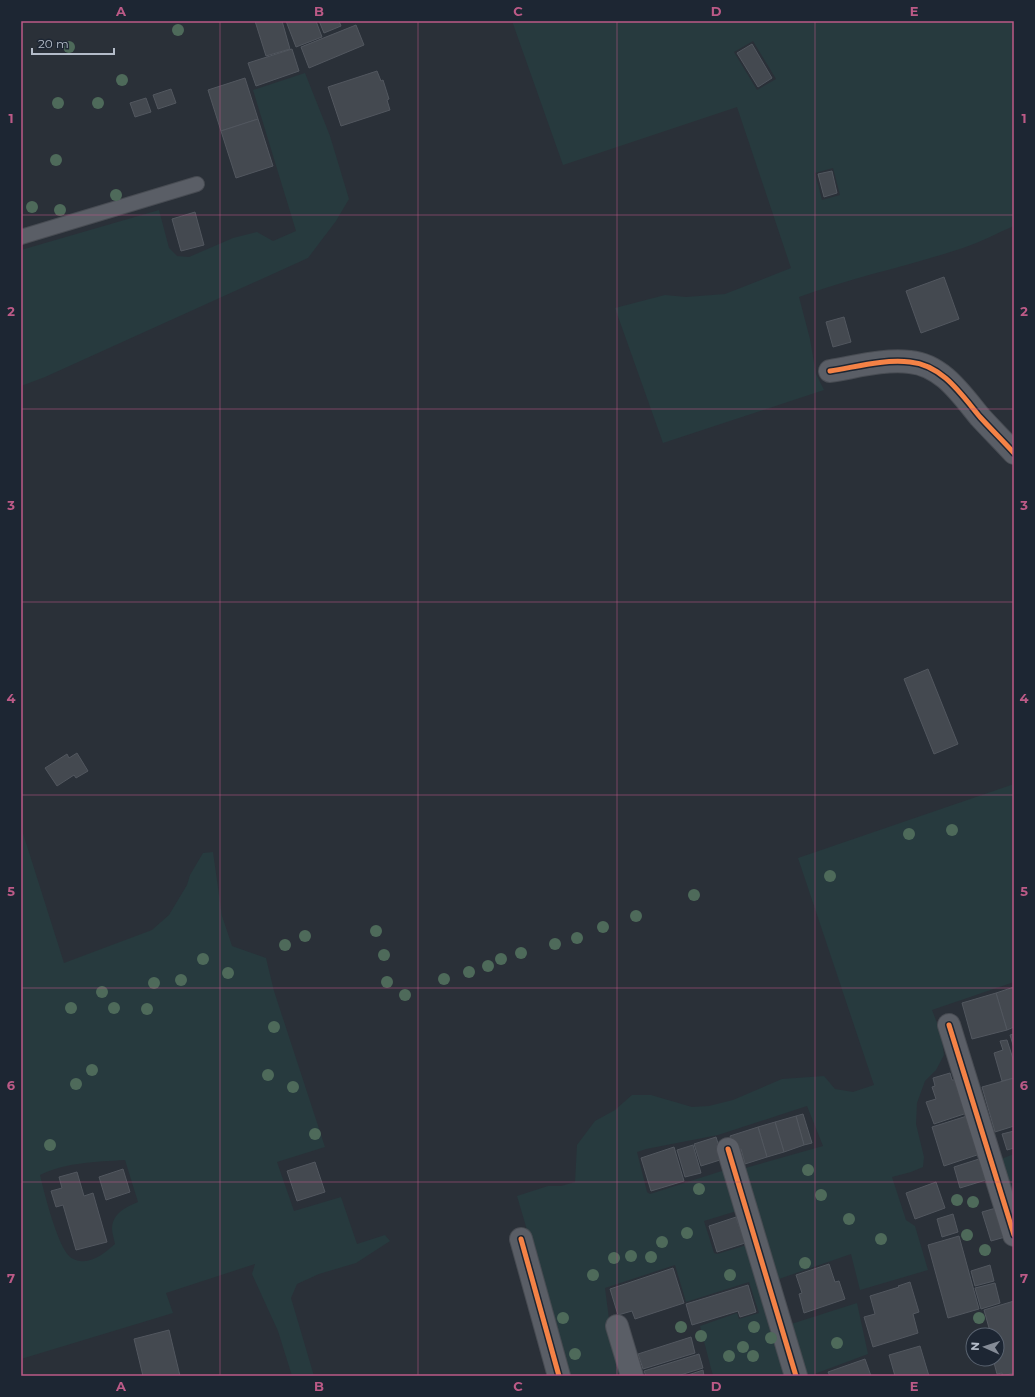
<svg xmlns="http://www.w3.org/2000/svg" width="1035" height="1397" font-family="Montserrat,sans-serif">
<rect width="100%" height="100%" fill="#2a3038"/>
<g fill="#273a3e" fill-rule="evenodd">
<path d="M512 21H1014V226C997 233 981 242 963 248 909 266 853 277 799 297L810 339 816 374 824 390 663 443 615 308 665 295 686 297 725 294 791 268 737 107 563 165ZM753 41 776 79 757 90 734 52ZM833 168 840 195 822 200 815 173Z"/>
<path d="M305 73 330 136 349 199 336 221 308 258 45 377 21 386V250L159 210 169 248 177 256 189 257 233 238 257 232 273 241 296 231 253 90Z"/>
<path d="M1014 784V982L932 1010 941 1033 944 1055 936 1070 925 1081 917 1103 916 1124 924 1157 923 1167 911 1172 892 1177 906 1220 915 1226 928 1270 860 1290 851 1254 776 1280 742 1169 823 1146 807 1106 718 1135 646 1149 637 1152 647 1192 650 1194 728 1169 740 1210 704 1221 714 1253 717 1254 750 1244 788 1376H713L700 1326 737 1313 739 1319 759 1313 749 1282 686 1302 675 1265 605 1288 609 1319 626 1376H570L517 1196 548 1186H561L575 1182 577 1145 595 1121 615 1110 632 1095H651L692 1107 709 1106 733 1100 782 1079 824 1076 835 1089 853 1092 874 1085 798 858Z"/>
<path d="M21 827 64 963 152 930 169 915 187 885 190 875 203 853 213 852 222 916 232 946 266 958 274 991 325 1147 277 1162 294 1211 341 1197 357 1244 385 1235 390 1241 356 1263 319 1274 297 1284 291 1298 314 1376H292L278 1331 252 1274 255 1264 166 1293 173 1313 21 1359ZM125 1160 138 1202C126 1207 113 1213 112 1228 112 1233 114 1239 115 1244 106 1252 93 1263 80 1261 77 1261 71 1258 69 1256 57 1244 44 1192 40 1175 66 1162 96 1162 125 1160Z"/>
<path d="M1014 1154V1202L1001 1159Z"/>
<path d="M857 1303 868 1354 809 1376H804L788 1325Z"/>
</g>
<g fill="#444950" stroke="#52575f">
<path d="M255 21H282L290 49 266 56Z"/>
<path d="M286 21H316L322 37 296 47Z"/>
<path d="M319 21H339L341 26 324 33Z"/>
<path d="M356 25 364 45 309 68 301 47Z"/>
<path d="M752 44 772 78 758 87 737 53Z"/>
<path d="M292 49 299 71 256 86 248 63Z"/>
<path d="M377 71 381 81 383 80 389 99 387 100 390 110 341 126 328 87Z"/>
<path d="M245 78 258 119 221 131 208 90Z"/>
<path d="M171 89 176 103 158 109 153 95Z"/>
<path d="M146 98 151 112 135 117 130 103Z"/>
<path d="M258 119 273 166 236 178 221 131Z"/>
<path d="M832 171 837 193 824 197 818 174Z"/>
<path d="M195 212 204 245 181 251 172 219Z"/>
<path d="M944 277 959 319 921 333 906 291Z"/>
<path d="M844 317 851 342 833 347 826 322Z"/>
<path d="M928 669 958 744 934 754 904 679Z"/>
<path d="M77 753 88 771 76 778 74 775 57 786 45 768 67 754 69 758Z"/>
<path d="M1014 987V1027L1007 1030 996 993Z"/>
<path d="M996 993 1007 1030 972 1039 962 1003Z"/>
<path d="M1014 1034V1048L1010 1035Z"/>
<path d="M1007 1040 1014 1062V1078L1002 1081 994 1053 1003 1050 1000 1041Z"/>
<path d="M950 1073 952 1080H956L967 1113 934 1124 926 1102 936 1099 932 1087 935 1086 933 1078Z"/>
<path d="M1014 1078V1126L995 1132 982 1087Z"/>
<path d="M803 1114 812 1143 804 1145 796 1116Z"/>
<path d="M796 1116 804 1145 784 1152 775 1122Z"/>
<path d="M967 1116 980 1154 944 1166 932 1127Z"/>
<path d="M775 1122 784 1152 767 1157 758 1127Z"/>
<path d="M758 1127 767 1157 745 1164 741 1149 735 1151 730 1136Z"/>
<path d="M1014 1131V1148L1007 1150 1002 1134Z"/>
<path d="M716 1137 723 1159 701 1166 694 1144Z"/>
<path d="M693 1145 701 1173 685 1177 677 1150Z"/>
<path d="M674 1147 684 1181 651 1191 641 1158Z"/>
<path d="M979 1159 986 1180 960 1188 954 1167Z"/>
<path d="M315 1162 325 1192 297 1201 287 1171Z"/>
<path d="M123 1169 130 1192 106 1200 99 1177Z"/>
<path d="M77 1172 84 1196 93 1193 107 1242 76 1250 63 1205 56 1207 51 1191 62 1188 59 1177Z"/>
<path d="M936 1182 945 1208 915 1219 906 1193Z"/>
<path d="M996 1208 1005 1237 991 1241 982 1212Z"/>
<path d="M953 1214 958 1232 942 1237 937 1219Z"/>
<path d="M736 1217 745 1243 717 1252 709 1226Z"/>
<path d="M959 1236 979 1309 948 1318 928 1245Z"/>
<path d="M829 1264 835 1282 839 1281 845 1299 804 1313 799 1294 802 1293 796 1275Z"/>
<path d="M990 1265 994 1281 975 1286 971 1271Z"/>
<path d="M673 1268 684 1303 635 1319 632 1311 618 1315 610 1289Z"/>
<path d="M910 1282 919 1312 913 1314 918 1333 873 1347 864 1317 875 1314 870 1296 899 1287 898 1286Z"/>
<path d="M995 1283 1000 1303 981 1309 975 1288Z"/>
<path d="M748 1285 756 1312 740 1317 738 1311 692 1325 686 1304Z"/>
<path d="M1014 1301V1373L1002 1376V1373L997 1374 993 1359H997V1335H991L984 1310Z"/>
<path d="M169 1330 180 1376H143L134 1339Z"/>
<path d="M691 1337 695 1353 643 1369 638 1354Z"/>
<path d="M920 1346 929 1376H895L889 1355Z"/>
<path d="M699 1354 703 1368 677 1376H646L644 1371Z"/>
<path d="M865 1359 871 1376H830L828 1372Z"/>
<path d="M703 1370 704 1376H685Z"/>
</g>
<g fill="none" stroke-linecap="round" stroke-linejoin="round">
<g stroke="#484c53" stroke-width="16">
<path id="lane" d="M21 237 197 184"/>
</g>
<g stroke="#484c53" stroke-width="24">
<g id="street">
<path d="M830 371C856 367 883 359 910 362 942 365 961 394 980 417 991 429 1003 441 1014 453"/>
<path d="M949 1025 1014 1235"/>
<path d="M728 1149 796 1376"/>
<path d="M521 1239 559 1376"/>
<path d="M617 1326 632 1376"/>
</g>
</g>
<use href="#lane" stroke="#5a5e66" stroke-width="14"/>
<use href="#street" stroke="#5a5e66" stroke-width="22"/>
<g stroke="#1d2633" stroke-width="8">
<g id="cycleway">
<path d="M830 371C856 367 883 359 910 362 942 365 961 394 980 417 991 429 1003 441 1014 453"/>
<path d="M949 1025 1014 1235"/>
<path d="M728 1149 796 1376"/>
<path d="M521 1239 559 1376"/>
</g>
</g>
<use href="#cycleway" stroke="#f48246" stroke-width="5"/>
</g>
<g fill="#4e6a5a">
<circle cx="178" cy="30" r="6"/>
<circle cx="69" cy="47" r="6"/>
<circle cx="122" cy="80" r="6"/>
<circle cx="58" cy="103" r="6"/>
<circle cx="98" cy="103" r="6"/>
<circle cx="56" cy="160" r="6"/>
<circle cx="116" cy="195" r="6"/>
<circle cx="32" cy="207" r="6"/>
<circle cx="60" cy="210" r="6"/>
<circle cx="952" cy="830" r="6"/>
<circle cx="909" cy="834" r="6"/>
<circle cx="830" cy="876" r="6"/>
<circle cx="694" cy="895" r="6"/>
<circle cx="636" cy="916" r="6"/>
<circle cx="603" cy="927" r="6"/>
<circle cx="376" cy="931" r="6"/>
<circle cx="305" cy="936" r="6"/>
<circle cx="577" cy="938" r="6"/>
<circle cx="555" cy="944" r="6"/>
<circle cx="285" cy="945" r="6"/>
<circle cx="521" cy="953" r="6"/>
<circle cx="384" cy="955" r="6"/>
<circle cx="203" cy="959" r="6"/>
<circle cx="501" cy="959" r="6"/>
<circle cx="488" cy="966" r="6"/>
<circle cx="469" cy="972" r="6"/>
<circle cx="228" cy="973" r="6"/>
<circle cx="444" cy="979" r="6"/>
<circle cx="181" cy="980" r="6"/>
<circle cx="387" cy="982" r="6"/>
<circle cx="154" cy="983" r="6"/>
<circle cx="102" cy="992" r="6"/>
<circle cx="405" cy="995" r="6"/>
<circle cx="71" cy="1008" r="6"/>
<circle cx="114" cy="1008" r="6"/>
<circle cx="147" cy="1009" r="6"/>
<circle cx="274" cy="1027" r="6"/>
<circle cx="92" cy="1070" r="6"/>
<circle cx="268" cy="1075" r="6"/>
<circle cx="76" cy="1084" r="6"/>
<circle cx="293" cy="1087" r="6"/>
<circle cx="315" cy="1134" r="6"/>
<circle cx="50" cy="1145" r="6"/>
<circle cx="808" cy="1170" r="6"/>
<circle cx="699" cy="1189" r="6"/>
<circle cx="821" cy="1195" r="6"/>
<circle cx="957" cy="1200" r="6"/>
<circle cx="973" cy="1202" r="6"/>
<circle cx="849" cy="1219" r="6"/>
<circle cx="687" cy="1233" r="6"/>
<circle cx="967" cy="1235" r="6"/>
<circle cx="881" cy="1239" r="6"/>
<circle cx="662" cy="1242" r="6"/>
<circle cx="985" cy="1250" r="6"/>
<circle cx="631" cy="1256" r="6"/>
<circle cx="651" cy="1257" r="6"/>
<circle cx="614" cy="1258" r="6"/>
<circle cx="805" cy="1263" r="6"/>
<circle cx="593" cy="1275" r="6"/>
<circle cx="730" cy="1275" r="6"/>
<circle cx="563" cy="1318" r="6"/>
<circle cx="979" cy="1318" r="6"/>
<circle cx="681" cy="1327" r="6"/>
<circle cx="754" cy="1327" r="6"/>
<circle cx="701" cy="1336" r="6"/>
<circle cx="771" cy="1338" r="6"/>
<circle cx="837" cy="1343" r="6"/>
<circle cx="743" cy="1347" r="6"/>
<circle cx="575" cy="1354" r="6"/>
<circle cx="729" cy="1356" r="6"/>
<circle cx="753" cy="1356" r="6"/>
</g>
<path fill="none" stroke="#bc5a87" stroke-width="1" stroke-opacity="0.55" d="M220 21V1376M418 21V1376M617 21V1376M815 21V1376M21 215H1014M21 409H1014M21 602H1014M21 795H1014M21 988H1014M21 1182H1014"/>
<rect width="1035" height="1397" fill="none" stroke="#1d2633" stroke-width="44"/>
<g transform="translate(985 1347) rotate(273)"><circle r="19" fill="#1d2633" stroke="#59626f"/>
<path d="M0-3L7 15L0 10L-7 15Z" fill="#848b96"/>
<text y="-6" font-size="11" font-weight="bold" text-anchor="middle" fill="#b4bcc9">N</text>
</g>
<path d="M32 48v6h82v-6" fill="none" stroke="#b4bcc9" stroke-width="2"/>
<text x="38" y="48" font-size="12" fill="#b4bcc9" stroke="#1d2633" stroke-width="3" paint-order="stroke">20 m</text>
<rect x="22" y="22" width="991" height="1353" fill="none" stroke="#bc5a87" stroke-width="1.5"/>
<g font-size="13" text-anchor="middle" font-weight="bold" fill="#bc5a87">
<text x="121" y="16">A</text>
<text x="319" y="16">B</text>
<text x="518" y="16">C</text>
<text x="716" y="16">D</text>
<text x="914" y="16">E</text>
<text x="11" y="123">1</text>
<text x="1024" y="123">1</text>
<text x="11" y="316">2</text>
<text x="1024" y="316">2</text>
<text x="11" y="510">3</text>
<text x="1024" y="510">3</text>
<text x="11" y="703">4</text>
<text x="1024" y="703">4</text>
<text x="11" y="896">5</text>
<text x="1024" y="896">5</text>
<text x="11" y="1090">6</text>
<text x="1024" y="1090">6</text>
<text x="11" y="1283">7</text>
<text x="1024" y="1283">7</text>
<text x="121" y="1391">A</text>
<text x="319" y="1391">B</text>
<text x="518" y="1391">C</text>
<text x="716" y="1391">D</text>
<text x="914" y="1391">E</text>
</g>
</svg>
